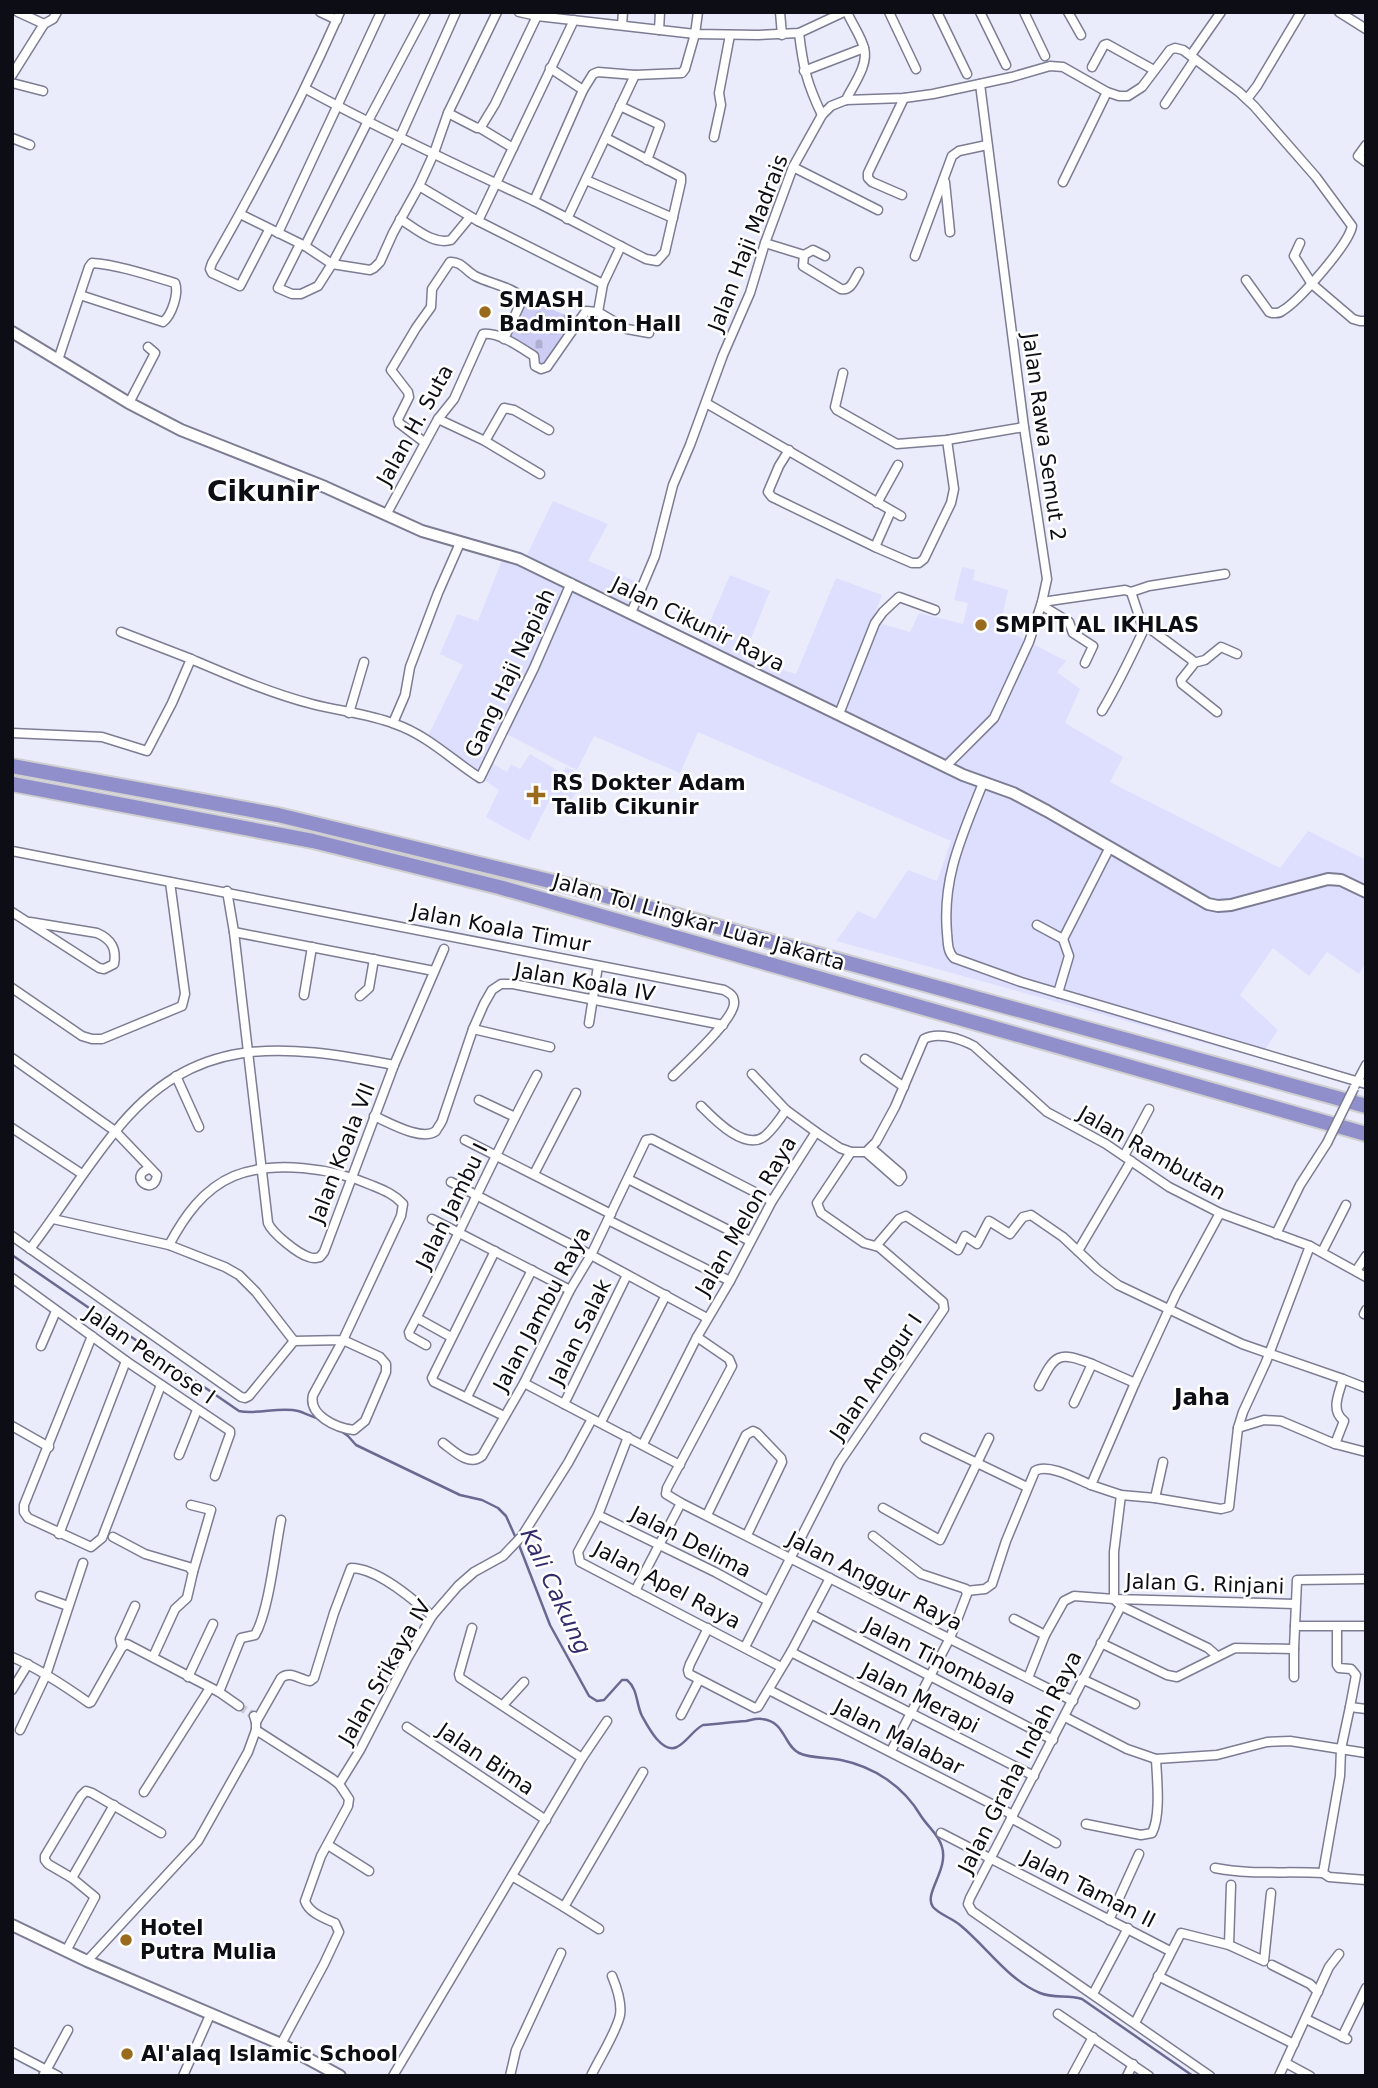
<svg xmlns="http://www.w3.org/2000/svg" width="1378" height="2088" font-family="'DejaVu Sans',sans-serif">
<defs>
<pattern id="cemetery-stones" width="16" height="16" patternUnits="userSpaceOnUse" patternTransform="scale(1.75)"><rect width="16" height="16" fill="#ccccf4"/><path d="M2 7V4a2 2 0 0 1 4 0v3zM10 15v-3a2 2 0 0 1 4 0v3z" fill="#aeaed0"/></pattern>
</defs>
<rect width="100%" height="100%" fill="#ebecfb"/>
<g fill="#dedeff">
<path d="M553 501 608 524 588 561 645 585 634 608 702 640 730 575 770 591 743 658 796 674 836 578 882 595 872 621 910 632 919 613 963 624 968 603 954 600 962 567 975 570 973 580 1008 590 999 632 1015 635 1066 661 1057 672 1080 689 1065 723 1123 757 1110 782 1280 868 1308 831 1366 860V962L1359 974 1327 952 1309 976 1273 948 1240 995 1278 1030 1259 1058 836 941 858 911 875 919 908 870 937 881 951 841 698 732 680 773 594 736 577 770 500 731 478 776 427 738 463 665 440 654 457 614 478 621 504 555 523 563Z"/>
<path d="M530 754 562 773 566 767 586 778 564 811 549 801 529 841 486 817 499 790 484 780 492 763 507 772 511 764 520 769Z"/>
</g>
<path fill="url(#cemetery-stones)" d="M527 299 575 319 544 366 537 363 508 337Z"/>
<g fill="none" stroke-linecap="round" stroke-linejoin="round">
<g stroke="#6a6992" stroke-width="2.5">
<path d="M12 1255 239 1411C257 1415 281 1406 298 1411 305 1413 312 1417 320 1419"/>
<path d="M341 1431 348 1436 356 1445 460 1495 482 1500 498 1508 506 1516 519 1545 550 1625 589 1696 597 1701 604 1700 622 1680H627C638 1689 636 1704 642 1716 648 1727 662 1754 677 1747 687 1742 693 1730 703 1725 717 1724 732 1722 746 1721 751 1720 757 1718 762 1719 785 1721 784 1746 799 1753 812 1759 828 1757 841 1760 875 1767 904 1787 921 1816 928 1827 939 1835 942 1847 949 1870 923 1894 933 1907 940 1915 952 1918 960 1925 987 1947 1007 1979 1040 1993 1054 1999 1068 1994 1082 1999L1193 2076"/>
</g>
<path stroke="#cacbd8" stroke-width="8" stroke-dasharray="8 4" stroke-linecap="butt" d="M239 1706 254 1716"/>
<g stroke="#7c7c93" stroke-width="11">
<g id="street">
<path d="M18 12 44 24"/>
<path d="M320 12 337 20"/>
<path d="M519 12 537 16 695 34 758 35 799 33 844 12"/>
<path d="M780 12 782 35"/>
<path d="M889 12 916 69"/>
<path d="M937 12 967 74"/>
<path d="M980 12 1006 65"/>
<path d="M1024 12 1045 56"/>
<path d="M1068 12 1081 35"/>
<path d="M1339 12 1366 29"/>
<path d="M622 25 623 12"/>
<path d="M659 30 660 12"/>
<path d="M799 33C803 67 807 84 822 115"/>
<path d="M1191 55 1221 12"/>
<path d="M1092 67 1104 45 1107 44 1154 70"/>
<path d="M804 71 864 48"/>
<path d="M12 75 44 24 53 19 57 12"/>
<path d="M12 83 43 91"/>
<path d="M306 89C379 129 456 165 532 200 570 219 608 240 646 259L657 261 665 252 681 182V177L606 138"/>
<path d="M583 90 593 74 598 72 635 75 682 73 685 69 695 34 698 12"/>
<path d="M1247 99 1257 86 1301 12"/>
<path d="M846 100C853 85 869 65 864 48 861 36 852 24 847 12"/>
<path d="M1165 104 1195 59"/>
<path d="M620 106 660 125 647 160"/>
<path d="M448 113 477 128 481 127 495 104 537 16"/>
<path d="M480 128 513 148"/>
<path d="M714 137 721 105 719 93 730 35"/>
<path d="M12 138 30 145"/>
<path d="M1366 145 1358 156 1366 162"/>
<path d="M793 167 878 210"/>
<path d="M586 180 673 218"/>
<path d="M945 182 950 232"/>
<path d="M1063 182 1107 92"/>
<path d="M419 186 478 221 603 284 621 246"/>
<path d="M902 195 872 182 868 178V173L904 98"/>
<path d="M534 201 583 90 550 68"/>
<path d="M240 214 305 246 332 264 370 270 374 268 380 262 393 233 419 186 434 153 448 113 497 12"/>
<path d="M400 219C415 228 433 245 451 240L470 217"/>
<path d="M567 219 635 75"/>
<path d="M478 221 574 20"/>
<path d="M269 230 240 286 212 273 210 269 212 263C259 181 302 98 340 12"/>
<path d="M278 233 381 12"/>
<path d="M765 243 804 255 803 266 841 289C851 291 854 280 859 272"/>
<path d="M1300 243 1294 256 1312 284 1353 319 1360 321H1366"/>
<path d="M300 244 278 288 292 294H301L318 286 332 264 400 137 456 12"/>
<path d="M305 246 368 121 426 12"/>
<path d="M804 255 813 250 825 256"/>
<path d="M915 256 952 156 959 151 987 145"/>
<path d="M598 312 603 284"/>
<path d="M58 360 89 267 92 263C119 265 148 275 175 283 179 293 172 315 163 322L80 295"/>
<path d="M843 373 835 407 837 410 897 444 947 440 1024 427"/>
<path d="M129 403 155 353 148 347"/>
<path d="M706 403 901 516"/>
<path d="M438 419 485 441 540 474"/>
<path d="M485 441 504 408 514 410 549 430"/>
<path d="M424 442 399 423 398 419 409 397 408 392 391 370 416 328 431 307 432 289 450 262C461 261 466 271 475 276 491 284 510 286 523 298L504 339"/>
<path d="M789 450 779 466 768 492 772 497 875 547 891 511"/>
<path d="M877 503 898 465"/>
<path d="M386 515 438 419 454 399 483 334C499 332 520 347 534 356L535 366 541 369 547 367 586 311 598 312 627 329 649 333"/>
<path d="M875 547 912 563H919L924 559 951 503 954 489 947 440"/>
<path d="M1131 592 1141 622 1192 660 1193 665 1181 680 1182 684 1217 712"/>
<path d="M1042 602 1125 590 1131 592 1149 586 1225 574"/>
<path d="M1041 605 1069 622 1073 633 1093 646 1085 663"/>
<path d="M631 613 655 556 673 485 690 445 723 355 750 293 765 243 793 167 822 115 831 106 846 100 904 98 933 94 1012 77 1050 66 1063 67 1107 92 1119 96H1128L1142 87 1170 50 1175 48 1183 50 1239 92 1254 106 1316 177 1352 226C1349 244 1299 301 1282 311 1278 314 1277 313 1272 313L1269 312 1246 280"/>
<path d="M121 632 191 659"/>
<path d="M1193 663 1205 660 1221 647 1237 654"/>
<path d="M1102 711C1118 684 1132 655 1145 627"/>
<path d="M349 713 364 662"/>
<path d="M839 714 875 623 883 612 899 597 935 610"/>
<path d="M393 723 405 695 410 667 438 593 460 543"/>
<path d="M12 733 102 737 147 751 172 703 191 659C231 676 270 693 312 704 339 711 369 714 395 724 427 735 452 760 480 778L534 668 571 583"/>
<path d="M946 766 994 718 1029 642 1042 602 1047 579 1024 427 980 84"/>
<path d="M983 783C963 834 942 876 947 933 948 942 947 951 954 958L1021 982 1366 1084"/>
<path d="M12 851 724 990C729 993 734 995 734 1002 736 1018 686 1063 673 1076"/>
<path d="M227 891 234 932 268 1223C272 1233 298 1254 309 1257 314 1259 315 1258 320 1257L324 1252 394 1065 444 949"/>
<path d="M12 912 99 968 104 969 114 964C117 948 111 939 97 933L30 922"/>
<path d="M1037 925 1063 939 1069 956 1058 993"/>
<path d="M234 932 434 971"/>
<path d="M1063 939 1110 847"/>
<path d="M12 988 82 1036 92 1039H102L182 1006 185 994 170 882"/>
<path d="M304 995 312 947"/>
<path d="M360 996 369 988 374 959"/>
<path d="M589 1023 598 966"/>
<path d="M473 1029 550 1047"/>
<path d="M12 1058 115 1131 157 1175C154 1198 127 1176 149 1169"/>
<path d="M865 1059 904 1087"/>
<path d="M752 1074 786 1110 816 1132 840 1148 851 1152H866L876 1142 895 1107 924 1039C938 1031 961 1039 974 1046L1047 1112 1106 1144 1169 1187 1220 1213 1310 1246 1366 1277"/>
<path d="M176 1076 199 1127"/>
<path d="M1356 1084 1366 1065"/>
<path d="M479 1100 515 1117"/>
<path d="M701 1106C714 1119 745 1152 765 1136 773 1129 780 1119 786 1110"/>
<path d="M374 1116C388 1122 422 1142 436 1131 436 1130 442 1122 442 1121L473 1029 484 1004 492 990 501 984H513L723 1025"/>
<path d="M12 1128 82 1174"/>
<path d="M465 1140 611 1214"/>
<path d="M866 1152 899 1181 902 1177 901 1174 871 1148"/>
<path d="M1124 1156 1149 1109"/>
<path d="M534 1174 576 1093"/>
<path d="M628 1179 750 1241"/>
<path d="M451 1182 591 1255 707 1318"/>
<path d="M53 1219 169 1245 225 1267 239 1275 256 1292 294 1341"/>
<path d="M432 1219 570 1290"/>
<path d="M608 1220 730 1281"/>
<path d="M1276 1234 1300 1185 1327 1143"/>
<path d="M12 1236 241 1397 245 1398 249 1396 294 1341 343 1340 380 1357 386 1364V1372L365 1421 354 1430C336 1428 308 1415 313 1395L343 1340 401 1216 403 1204C394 1194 383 1190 371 1185 332 1168 274 1160 234 1176 203 1189 184 1217 169 1245"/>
<path d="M876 1246 899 1219 906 1216 958 1250 965 1236 977 1244 989 1221 1010 1234 1023 1217 1031 1215 1063 1237 1097 1269 1118 1285 1242 1344 1343 1379 1366 1388"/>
<path d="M30 1249C59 1211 84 1170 114 1133 194 1032 281 1044 394 1065"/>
<path d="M495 1251 432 1378 434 1382 504 1416"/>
<path d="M1078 1251 1131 1161"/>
<path d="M1322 1252 1346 1205"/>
<path d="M1356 1271 1366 1256"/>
<path d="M12 1278 126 1361 230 1431V1434L215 1476"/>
<path d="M1364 1314 1366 1310"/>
<path d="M417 1318 451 1337"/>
<path d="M92 1336 24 1505V1512L28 1518 91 1547 102 1538 161 1385"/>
<path d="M697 1337 729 1359 732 1366 667 1488 666 1494 681 1503 1073 1701"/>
<path d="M426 1345 410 1336 409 1332C454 1247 492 1159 537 1075"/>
<path d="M41 1346 56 1311"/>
<path d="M524 1383 680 1465"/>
<path d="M1039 1386C1055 1354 1058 1351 1092 1364"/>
<path d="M467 1397 532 1270"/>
<path d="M1074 1403 1092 1364 1135 1383"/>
<path d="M564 1404 627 1275"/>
<path d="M601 1422 666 1295"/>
<path d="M12 1426 49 1447"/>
<path d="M1238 1428 1264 1420 1281 1421 1335 1444 1366 1452"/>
<path d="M628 1437 598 1515 578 1552 580 1562 781 1667"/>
<path d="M925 1438 1027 1487"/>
<path d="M443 1443C454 1451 469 1467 482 1456L524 1383 570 1290 591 1255 646 1140 652 1139 772 1201"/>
<path d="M643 1444 697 1337 730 1281 772 1201 816 1132"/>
<path d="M1335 1444 1344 1421C1330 1410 1339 1394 1343 1379"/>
<path d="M179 1455 197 1410"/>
<path d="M1091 1485 1121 1495 1155 1498 1221 1509 1229 1507 1238 1428 1243 1412 1266 1362 1310 1246"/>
<path d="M1155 1498 1163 1462"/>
<path d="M191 1505 211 1510 193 1572"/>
<path d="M883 1508 940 1540 989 1438"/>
<path d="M598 1515 715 1572 768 1601"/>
<path d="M707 1515 746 1435 753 1431 757 1433 781 1458 782 1462 747 1535"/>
<path d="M59 1534 126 1361"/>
<path d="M873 1536 921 1574 966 1589 967 1594 950 1638 891 1751"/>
<path d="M113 1537 145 1554 189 1567 193 1572 187 1598 175 1609 153 1657"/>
<path d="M635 1591 681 1503"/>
<path d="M966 1591 985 1589 992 1584 1006 1541 1035 1471C1048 1463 1077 1479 1091 1485L1135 1383 1176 1294 1220 1213"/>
<path d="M40 1596 68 1606"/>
<path d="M1114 1599 1121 1606 970 1898 968 1904 972 1911 1210 2076"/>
<path d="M1114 1599V1552L1121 1495"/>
<path d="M1121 1606 1208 1648 1217 1656"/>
<path d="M811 1614 1053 1740"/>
<path d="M1014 1619 1045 1635"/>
<path d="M1295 1626H1366"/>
<path d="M1337 1627V1665L1339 1668 1351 1669 1356 1675 1350 1707"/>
<path d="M472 1628 459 1674 460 1678 582 1758"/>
<path d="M708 1628 690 1664 688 1670 689 1674 755 1708 758 1707 791 1652 830 1578"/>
<path d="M1101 1643 1167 1675 1177 1677 1235 1648 1294 1649 1297 1580 1366 1579"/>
<path d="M122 1647 120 1639 135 1606"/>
<path d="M745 1647 839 1463 944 1309 943 1302 879 1247 864 1243 821 1213 817 1203 851 1152"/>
<path d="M791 1652 1034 1776"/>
<path d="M12 1657C40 1669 65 1686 89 1703L91 1702 122 1647 127 1644 219 1692 239 1706"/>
<path d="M188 1677 213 1624"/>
<path d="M1294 1677V1649"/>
<path d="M1028 1678 1045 1635 1064 1601 1074 1596 1114 1599 1295 1604"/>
<path d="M1082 1679 1135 1704"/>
<path d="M12 1690 28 1664"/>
<path d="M769 1690 1013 1815"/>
<path d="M219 1692 241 1638 255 1635C269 1611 275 1550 281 1520"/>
<path d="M503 1705 524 1682"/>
<path d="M1366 1709 1350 1707 1341 1749 1340 1776 1323 1873 1329 1877 1366 1880"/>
<path d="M681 1715 699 1680"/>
<path d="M1065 1717 1127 1749 1156 1759 1217 1755 1267 1742 1290 1741 1366 1753"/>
<path d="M256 1722 281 1678C290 1670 300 1680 310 1681L314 1678 334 1613 351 1568C377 1568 413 1599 432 1616"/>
<path d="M407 1727 546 1820"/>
<path d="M20 1730 46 1675 83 1563"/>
<path d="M256 1730 331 1778 339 1784 349 1799 348 1806 321 1856 305 1901C309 1913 324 1918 335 1923L339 1932 324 1964 281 2044"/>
<path d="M339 1784 360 1750 407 1659 432 1616 458 1586 474 1572 503 1556 522 1536 568 1463 592 1419"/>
<path d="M144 1792 210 1688"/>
<path d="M1011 1818 1056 1843"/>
<path d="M1086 1824 1141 1835 1152 1833C1161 1815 1157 1780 1156 1759"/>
<path d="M941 1833 1170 1951"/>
<path d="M328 1845 369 1871"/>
<path d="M1215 1868C1251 1875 1286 1871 1323 1873"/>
<path d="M512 1876 564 1907 643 1772"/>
<path d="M72 1878 114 1805"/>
<path d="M564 1907 599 1929"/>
<path d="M1109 1920 1139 1854"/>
<path d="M1229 1945 1231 1885"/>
<path d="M66 1951 95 1897 72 1878 48 1864 45 1860V1856L81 1796 86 1791 92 1793 161 1833"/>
<path d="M87 1961 198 1841 248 1752 256 1730V1722L254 1716"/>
<path d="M1272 1965 1310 1984 1318 1992"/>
<path d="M1158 1976 1294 2044"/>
<path d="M1093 1994 1128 1928"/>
<path d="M1058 2014 1149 2076"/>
<path d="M1306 2019 1347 2039"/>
<path d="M1135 2023 1181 1933 1229 1945 1264 1961 1271 1893"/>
<path d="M1342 2037 1366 1988"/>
<path d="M12 2052 58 2076"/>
<path d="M1286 2063 1310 2076"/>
<path d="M43 2076 68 2030"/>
<path d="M183 2076 210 2015"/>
<path d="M393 2076 582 1758 607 1721"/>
<path d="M510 2076 516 2050 561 1953"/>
<path d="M591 2076C599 2059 617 2031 620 2015 622 2002 617 1988 612 1976"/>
<path d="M1072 2076 1093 2037"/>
<path d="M1127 2076 1133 2064"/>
<path d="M1279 2076 1329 1967 1339 1954"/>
</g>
</g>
<g stroke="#7c7c93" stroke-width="14">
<g id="secondary">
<path d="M12 332 129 403 181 430 325 487 422 531 519 559 963 775 1013 793 1047 811 1208 904 1218 906 1231 905 1328 879 1341 880 1366 892"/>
<path d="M12 1925 87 1961 281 2044 340 2076"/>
</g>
</g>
<g stroke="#cfcfd0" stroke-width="18">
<g id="highway">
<path d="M12 766 278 815 566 885 1366 1106"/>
<path d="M12 784 313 841 499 887 1366 1134"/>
</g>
</g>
<use href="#street" stroke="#fff" stroke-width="8"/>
<use href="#secondary" stroke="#fff" stroke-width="10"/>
<use href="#highway" stroke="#908fcc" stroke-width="14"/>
<g stroke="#7c7c93" stroke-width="11" stroke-linecap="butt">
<path id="street-bridge" d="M1327 1143 1354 1088"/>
</g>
<use href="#street-bridge" stroke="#fff" stroke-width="8"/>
</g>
<g fill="#9a6b1c" stroke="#fff" stroke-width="2.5">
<circle cx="485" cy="312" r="7"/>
<circle cx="981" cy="625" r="7"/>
<path d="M532.5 784.5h7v7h7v7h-7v7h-7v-7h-7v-7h7z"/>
<circle cx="126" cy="1940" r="7"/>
<circle cx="127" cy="2054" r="7"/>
</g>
<g text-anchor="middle" stroke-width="5" stroke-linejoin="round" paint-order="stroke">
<g font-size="21" fill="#0d0d15" stroke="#fff">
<text transform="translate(748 243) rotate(-69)" y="7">Jalan Haji Madrais</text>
<text transform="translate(415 425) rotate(-61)" y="7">Jalan H. Suta</text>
<text transform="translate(1044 437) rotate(82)" y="7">Jalan Rawa Semut 2</text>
<text transform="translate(698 624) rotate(26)" y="7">Jalan Cikunir Raya</text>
<text transform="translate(510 673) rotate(-65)" y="7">Gang Haji Napiah</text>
<text transform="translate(699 922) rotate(16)" y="7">Jalan Tol Lingkar Luar Jakarta</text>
<text transform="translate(501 928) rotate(11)" y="7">Jalan Koala Timur</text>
<text transform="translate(585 982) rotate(10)" y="7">Jalan Koala IV</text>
<text transform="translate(342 1153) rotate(-69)" y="7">Jalan Koala VII</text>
<text transform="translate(1152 1153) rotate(30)" y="7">Jalan Rambutan</text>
<text transform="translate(452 1206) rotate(-64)" y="7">Jalan Jambu I</text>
<text transform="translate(746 1216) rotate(-60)" y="7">Jalan Melon Raya</text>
<text transform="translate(542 1309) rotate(-62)" y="7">Jalan Jambu Raya</text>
<text transform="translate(580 1332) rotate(-64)" y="7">Jalan Salak</text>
<text transform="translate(150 1355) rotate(35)" y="7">Jalan Penrose I</text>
<text transform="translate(876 1377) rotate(-56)" y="7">Jalan Anggur I</text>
<text transform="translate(691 1542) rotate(27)" y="7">Jalan Delima</text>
<text transform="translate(875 1581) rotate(27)" y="7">Jalan Anggur Raya</text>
<text transform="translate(1205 1584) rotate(2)" y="7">Jalan G. Rinjani</text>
<text transform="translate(667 1585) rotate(28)" y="7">Jalan Apel Raya</text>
<text transform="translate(940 1661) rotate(27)" y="7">Jalan Tinombala</text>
<text transform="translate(385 1672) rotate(-60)" y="7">Jalan Srikaya IV</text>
<text transform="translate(920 1698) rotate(27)" y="7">Jalan Merapi</text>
<text transform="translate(899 1737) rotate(27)" y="7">Jalan Malabar</text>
<text transform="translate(486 1759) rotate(34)" y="7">Jalan Bima</text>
<text transform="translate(1020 1762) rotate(-63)" y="7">Jalan Graha Indah Raya</text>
<text transform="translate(1089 1889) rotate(27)" y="7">Jalan Taman II</text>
</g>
<g font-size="21" font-weight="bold" fill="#0d0d15" stroke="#fff" text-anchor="start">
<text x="499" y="307">SMASH<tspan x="499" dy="24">Badminton Hall</tspan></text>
<text x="995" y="632">SMPIT AL IKHLAS</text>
<text x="552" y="790">RS Dokter Adam<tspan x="552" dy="24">Talib Cikunir</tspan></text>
<text x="140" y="1935">Hotel<tspan x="140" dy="24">Putra Mulia</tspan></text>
<text x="141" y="2061">Al'alaq Islamic School</text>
</g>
<g font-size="23" font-weight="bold" fill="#0d0d15" stroke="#fff">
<text x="1202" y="1405">Jaha</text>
</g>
<g font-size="23" font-style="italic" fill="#342b6d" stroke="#fff">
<text transform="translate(556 1591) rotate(65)" y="8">Kali Cakung</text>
</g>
<g font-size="28" font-weight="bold" fill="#0d0d15" stroke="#fff">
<text x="263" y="501">Cikunir</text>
</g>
</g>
<rect width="1378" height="2088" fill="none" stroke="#0d0d15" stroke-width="28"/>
</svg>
